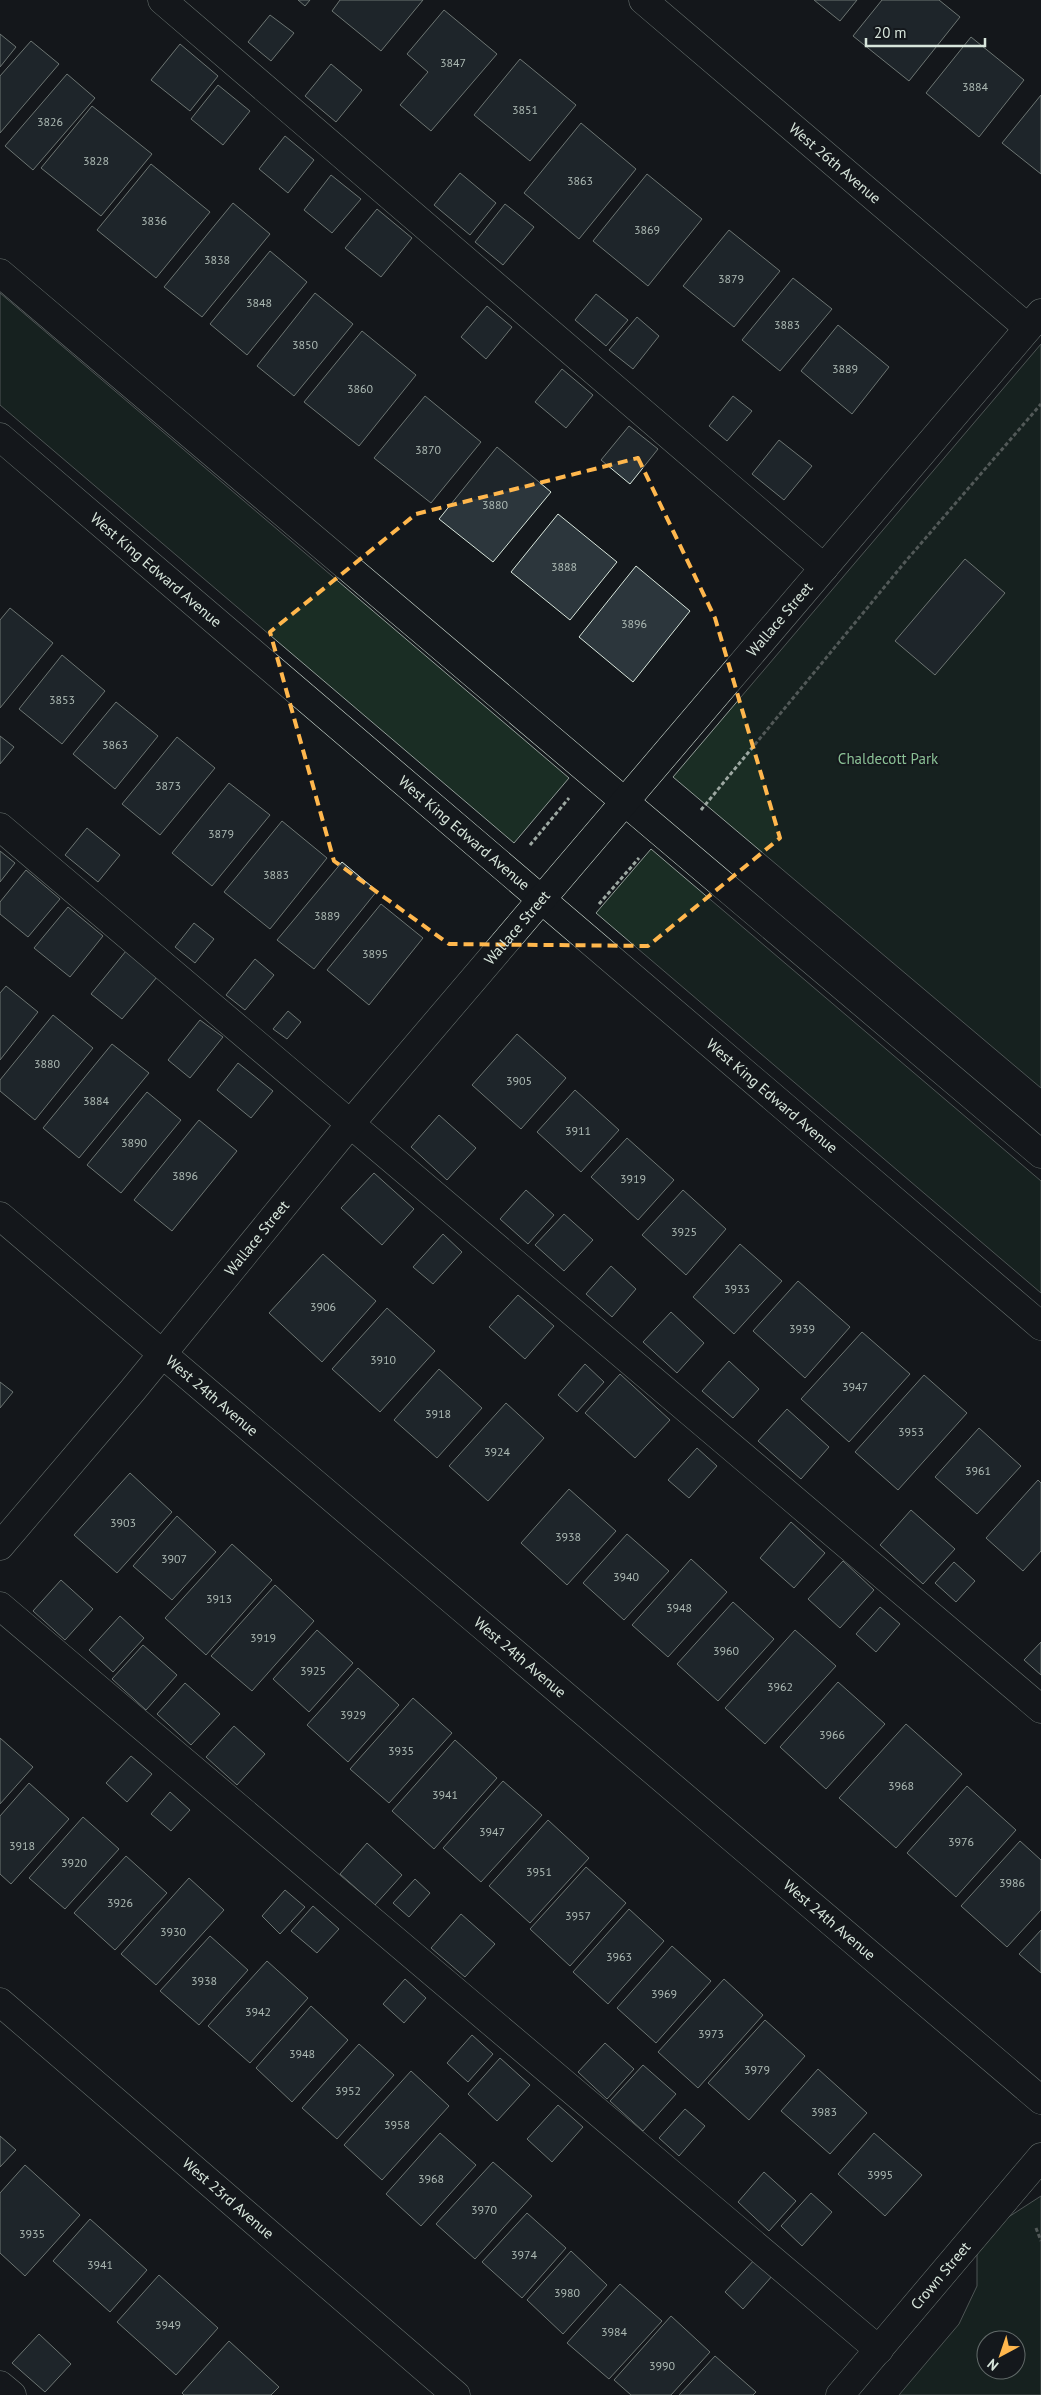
<svg xmlns="http://www.w3.org/2000/svg" width="1041" height="2395" font-family="'PT Sans',sans-serif">
<rect width="100%" height="100%" fill="#14181c"/>
<g fill="#1a2d24" stroke="#939e99" fill-rule="evenodd">
<path d="M0 293 569 778 514 843 0 405Z"/>
<path d="M1041 344V1088L673 777Z"/>
<path d="M651 849 1041 1181V1293L596 913Z"/>
<path d="M1041 2196V2395H899L959 2324 977 2286V2247L993 2227ZM986 2340H1016V2370H986Z"/>
</g>
<g fill="#2c363c" stroke="#d8e6dc">
<path d="M298 0H310L305 6Z"/>
<path d="M340 0H423L381 51 332 11Z"/>
<path d="M814 0H857L840 21Z"/>
<path d="M882 0H939L960 17 909 81 853 36Z"/>
<path d="M444 10 497 54 431 131 400 105 428 72 407 54Z"/>
<path d="M270 15 294 33 271 61 248 42Z"/>
<path d="M0 34 16 47 0 67Z"/>
<path d="M971 37 1024 80 979 137 926 93Z"/>
<path d="M31 41 59 64 0 133V76Z"/>
<path d="M180 44 218 76 190 111 151 80Z"/>
<path d="M520 59 576 105 530 161 474 115Z"/>
<path d="M331 64 362 90 336 122 305 96Z"/>
<path d="M67 74 95 98 33 170 5 146Z"/>
<path d="M218 85 250 111 223 145 191 119Z"/>
<path d="M1041 95V174L1002 143Z"/>
<path d="M92 106 152 154 101 216 41 168Z"/>
<path d="M581 123 636 169 579 239 524 193Z"/>
<path d="M285 136 314 160 288 193 259 169Z"/>
<path d="M151 164 210 212 156 278 97 230Z"/>
<path d="M460 173 496 203 470 235 434 205Z"/>
<path d="M647 174 702 219 648 286 593 241Z"/>
<path d="M331 175 361 199 332 233 304 210Z"/>
<path d="M233 203 270 234 202 317 164 287Z"/>
<path d="M505 204 534 227 503 265 475 242Z"/>
<path d="M377 209 412 238 381 277 345 248Z"/>
<path d="M729 230 780 271 734 327 683 286Z"/>
<path d="M270 251 307 282 247 355 210 324Z"/>
<path d="M793 278 832 309 780 371 742 340Z"/>
<path d="M315 293 353 324 294 396 257 366Z"/>
<path d="M596 294 628 320 606 346 575 320Z"/>
<path d="M487 306 512 327 486 359 461 337Z"/>
<path d="M637 317 659 336 633 369 609 350Z"/>
<path d="M838 325 889 367 852 414 801 371Z"/>
<path d="M362 331 416 375 359 446 304 402Z"/>
<path d="M562 369 593 395 566 428 535 402Z"/>
<path d="M425 396 481 442 431 503 374 458Z"/>
<path d="M733 396 752 411 727 441 709 426Z"/>
<path d="M629 426 658 449 630 484 601 460Z"/>
<path d="M779 440 812 466 784 500 752 474Z"/>
<path d="M497 447 551 492 493 562 439 519Z"/>
<path d="M558 514 617 562 570 620 511 572Z"/>
<path d="M965 559 1005 593 935 675 895 641Z"/>
<path d="M636 566 690 611 633 682 579 637Z"/>
<path d="M10 608 53 643 0 708V620Z"/>
<path d="M62 655 105 691 62 744 19 709Z"/>
<path d="M116 702 158 736 115 789 73 754Z"/>
<path d="M0 736 14 747 0 764Z"/>
<path d="M177 737 215 768 160 835 122 804Z"/>
<path d="M229 783 270 815 212 886 172 853Z"/>
<path d="M282 821 327 858 270 929 224 892Z"/>
<path d="M87 828 120 855 98 882 65 855Z"/>
<path d="M0 851 15 863 0 882Z"/>
<path d="M342 862 377 891 314 969 277 940Z"/>
<path d="M26 870 60 899 28 937 0 914V902Z"/>
<path d="M381 904 423 938 369 1005 327 970Z"/>
<path d="M68 907 103 936 70 977 34 948Z"/>
<path d="M194 923 214 939 195 963 175 947Z"/>
<path d="M126 951 157 977 122 1019 91 994Z"/>
<path d="M255 959 274 975 245 1010 226 995Z"/>
<path d="M6 986 38 1012 0 1060V993Z"/>
<path d="M288 1011 301 1022 287 1039 273 1029Z"/>
<path d="M53 1015 93 1048 35 1120 0 1091V1080Z"/>
<path d="M200 1020 223 1037 190 1078 168 1060Z"/>
<path d="M517 1034 566 1078 521 1129 472 1085Z"/>
<path d="M112 1044 149 1073 79 1158 43 1128Z"/>
<path d="M238 1063 273 1091 251 1118 217 1090Z"/>
<path d="M575 1090 619 1130 581 1172 537 1132Z"/>
<path d="M147 1092 181 1120 121 1193 87 1165Z"/>
<path d="M439 1115 476 1148 447 1180 411 1147Z"/>
<path d="M199 1120 237 1151 172 1231 134 1200Z"/>
<path d="M627 1138 674 1180 638 1220 591 1177Z"/>
<path d="M374 1173 414 1209 382 1245 341 1208Z"/>
<path d="M526 1190 554 1215 528 1244 500 1219Z"/>
<path d="M683 1190 726 1229 686 1275 642 1235Z"/>
<path d="M564 1214 593 1240 564 1271 535 1245Z"/>
<path d="M443 1234 462 1252 433 1284 413 1267Z"/>
<path d="M740 1244 782 1281 734 1334 693 1297Z"/>
<path d="M323 1254 376 1301 322 1362 269 1313Z"/>
<path d="M611 1266 636 1289 612 1317 586 1294Z"/>
<path d="M798 1281 850 1327 805 1378 753 1331Z"/>
<path d="M518 1295 554 1326 525 1359 489 1327Z"/>
<path d="M387 1308 435 1351 380 1412 332 1369Z"/>
<path d="M671 1312 704 1343 677 1373 643 1342Z"/>
<path d="M862 1332 910 1374 849 1442 801 1399Z"/>
<path d="M729 1361 759 1389 733 1418 702 1391Z"/>
<path d="M585 1364 604 1382 577 1412 558 1395Z"/>
<path d="M439 1369 482 1408 437 1458 394 1420Z"/>
<path d="M620 1374 670 1420 635 1458 585 1413Z"/>
<path d="M924 1375 967 1413 898 1490 855 1452Z"/>
<path d="M0 1382 13 1392 0 1408Z"/>
<path d="M506 1403 544 1438 488 1501 449 1466Z"/>
<path d="M787 1409 829 1447 801 1479 758 1441Z"/>
<path d="M979 1428 1021 1466 977 1514 935 1477Z"/>
<path d="M697 1448 717 1466 689 1498 668 1480Z"/>
<path d="M130 1473 172 1512 117 1573 74 1535Z"/>
<path d="M1038 1480 1041 1483V1551L1023 1571 986 1538Z"/>
<path d="M569 1489 616 1531 567 1585 521 1543Z"/>
<path d="M911 1510 955 1549 923 1584 880 1545Z"/>
<path d="M177 1516 216 1552 172 1600 133 1566Z"/>
<path d="M791 1522 825 1553 794 1588 760 1558Z"/>
<path d="M627 1534 669 1571 624 1620 583 1583Z"/>
<path d="M232 1544 272 1580 206 1655 165 1618Z"/>
<path d="M691 1559 727 1592 668 1657 632 1625Z"/>
<path d="M843 1561 874 1590 840 1628 808 1599Z"/>
<path d="M954 1562 975 1581 956 1602 935 1583Z"/>
<path d="M61 1580 93 1609 65 1640 33 1611Z"/>
<path d="M275 1585 314 1621 252 1691 211 1656Z"/>
<path d="M733 1602 774 1639 718 1701 677 1664Z"/>
<path d="M880 1607 900 1624 876 1652 856 1634Z"/>
<path d="M120 1616 144 1638 113 1672 89 1650Z"/>
<path d="M317 1630 353 1663 309 1712 273 1679Z"/>
<path d="M795 1630 836 1666 765 1744 725 1708Z"/>
<path d="M1041 1642V1675L1024 1660Z"/>
<path d="M143 1645 177 1675 146 1710 112 1679Z"/>
<path d="M358 1668 399 1705 348 1762 307 1725Z"/>
<path d="M838 1682 885 1724 826 1789 780 1747Z"/>
<path d="M185 1683 220 1714 191 1745 157 1714Z"/>
<path d="M413 1698 452 1733 389 1803 350 1769Z"/>
<path d="M906 1724 962 1774 896 1848 839 1798Z"/>
<path d="M234 1726 265 1754 237 1785 206 1757Z"/>
<path d="M0 1738 33 1767 0 1804Z"/>
<path d="M455 1740 497 1778 434 1849 392 1811Z"/>
<path d="M131 1756 152 1774 127 1802 106 1783Z"/>
<path d="M503 1781 542 1815 481 1882 443 1848Z"/>
<path d="M29 1783 69 1819 11 1884 0 1874V1816Z"/>
<path d="M967 1786 1016 1830 956 1897 907 1853Z"/>
<path d="M170 1792 190 1810 171 1831 151 1814Z"/>
<path d="M83 1817 119 1849 65 1909 29 1878Z"/>
<path d="M548 1820 589 1858 530 1923 489 1886Z"/>
<path d="M1020 1841 1041 1860V1910L1007 1947 961 1906Z"/>
<path d="M367 1843 402 1875 375 1905 340 1874Z"/>
<path d="M126 1856 167 1893 115 1950 74 1913Z"/>
<path d="M586 1867 626 1903 570 1966 530 1929Z"/>
<path d="M189 1878 224 1910 156 1985 121 1954Z"/>
<path d="M415 1879 430 1893 409 1917 393 1903Z"/>
<path d="M285 1890 305 1907 280 1934 262 1916Z"/>
<path d="M313 1906 339 1929 317 1953 291 1931Z"/>
<path d="M629 1909 664 1941 608 2004 573 1972Z"/>
<path d="M461 1914 495 1944 465 1977 431 1948Z"/>
<path d="M1041 1930V1973L1019 1954Z"/>
<path d="M210 1936 248 1970 199 2025 160 1991Z"/>
<path d="M672 1946 711 1981 656 2043 617 2008Z"/>
<path d="M267 1961 308 1998 250 2063 208 2026Z"/>
<path d="M405 1979 426 1998 404 2023 383 2004Z"/>
<path d="M724 1979 763 2015 698 2088 658 2052Z"/>
<path d="M311 2006 348 2040 292 2102 256 2068Z"/>
<path d="M765 2020 805 2056 749 2120 708 2083Z"/>
<path d="M472 2035 493 2054 468 2082 447 2063Z"/>
<path d="M605 2043 634 2069 607 2099 578 2072Z"/>
<path d="M359 2044 394 2075 337 2139 302 2108Z"/>
<path d="M500 2058 530 2085 497 2121 468 2094Z"/>
<path d="M643 2065 676 2094 643 2131 610 2101Z"/>
<path d="M818 2069 867 2113 830 2154 781 2111Z"/>
<path d="M411 2071 449 2106 382 2180 344 2145Z"/>
<path d="M558 2105 583 2127 552 2162 527 2139Z"/>
<path d="M685 2109 705 2126 679 2156 659 2138Z"/>
<path d="M440 2133 476 2165 421 2226 386 2194Z"/>
<path d="M874 2133 922 2175 885 2216 838 2174Z"/>
<path d="M0 2136 16 2150 0 2167Z"/>
<path d="M493 2162 532 2196 475 2259 436 2224Z"/>
<path d="M25 2165 80 2215 25 2276 0 2253V2193Z"/>
<path d="M764 2172 796 2201 769 2231 738 2202Z"/>
<path d="M811 2193 832 2212 802 2246 781 2226Z"/>
<path d="M527 2213 566 2248 522 2298 482 2262Z"/>
<path d="M90 2219 147 2270 110 2312 53 2261Z"/>
<path d="M571 2251 607 2285 563 2334 527 2300Z"/>
<path d="M755 2259 773 2275 743 2309 725 2292Z"/>
<path d="M159 2275 218 2328 176 2375 117 2322Z"/>
<path d="M620 2284 662 2321 609 2379 567 2343Z"/>
<path d="M671 2316 710 2352 671 2395H631L614 2380Z"/>
<path d="M39 2334 71 2364 45 2392 12 2363Z"/>
<path d="M229 2341 279 2387 271 2395H184L182 2393Z"/>
<path d="M715 2356 756 2392 753 2395H679Z"/>
</g>
<g fill="none" stroke-linecap="round" stroke-linejoin="round">
<g stroke="#d8e6dc" stroke-width="29">
<g id="minor">
<path d="M162 0 824 568"/>
<path id="s1" d="M643 0 1028 328"/>
<path d="M0 273 1041 1154"/>
<path id="s2" d="M0 437 1041 1326"/>
<path d="M0 827 1041 1709"/>
<path id="s3" d="M0 1216 1041 2100"/>
<path id="s4" d="M0 1546 132 1391 351 1123 1041 313"/>
<path d="M0 1606 879 2350"/>
<path id="s5" d="M0 2002 456 2395"/>
<path d="M0 2385 12 2395"/>
<path id="s6" d="M840 2395 1041 2157"/>
</g>
</g>
<g stroke="#9da8a2" stroke-width="3" stroke-dasharray="4 2.5" stroke-linecap="butt">
<path d="M701 810 905 562 1041 404"/>
<path d="M530 845 569 798"/>
<path d="M599 904 639 858"/>
<path d="M1036 2228 1041 2241"/>
</g>
<use href="#minor" stroke="#14181c" stroke-width="28"/>
</g>
<path d="M0 0H1041V2395H0ZM638 458 715 618 780 838 648 946 449 944 334 861 270 632 416 514Z" fill="#14181c" fill-opacity=".55" fill-rule="evenodd"/>
<path fill="none" stroke="#ffb74d" stroke-width="4" stroke-dasharray="10 6" stroke-linejoin="round" d="M638 458 715 618 780 838 648 946 449 944 334 861 270 632 416 514Z"/>
<g text-anchor="middle" stroke-width="4" stroke-linejoin="round" paint-order="stroke">
<g font-size="12" fill="#adbab4">
<text x="453" y="67">3847</text>
<text x="975" y="91">3884</text>
<text x="525" y="114">3851</text>
<text x="50" y="126">3826</text>
<text x="96" y="165">3828</text>
<text x="580" y="185">3863</text>
<text x="154" y="225">3836</text>
<text x="647" y="234">3869</text>
<text x="217" y="264">3838</text>
<text x="731" y="283">3879</text>
<text x="259" y="307">3848</text>
<text x="787" y="329">3883</text>
<text x="305" y="349">3850</text>
<text x="845" y="373">3889</text>
<text x="360" y="393">3860</text>
<text x="428" y="454">3870</text>
<text x="495" y="509">3880</text>
<text x="564" y="571">3888</text>
<text x="634" y="628">3896</text>
<text x="62" y="704">3853</text>
<text x="115" y="749">3863</text>
<text x="168" y="790">3873</text>
<text x="221" y="838">3879</text>
<text x="276" y="879">3883</text>
<text x="327" y="920">3889</text>
<text x="375" y="958">3895</text>
<text x="47" y="1068">3880</text>
<text x="519" y="1085">3905</text>
<text x="96" y="1105">3884</text>
<text x="578" y="1135">3911</text>
<text x="134" y="1147">3890</text>
<text x="185" y="1180">3896</text>
<text x="633" y="1183">3919</text>
<text x="684" y="1236">3925</text>
<text x="737" y="1293">3933</text>
<text x="323" y="1311">3906</text>
<text x="802" y="1333">3939</text>
<text x="383" y="1364">3910</text>
<text x="855" y="1391">3947</text>
<text x="438" y="1418">3918</text>
<text x="911" y="1436">3953</text>
<text x="497" y="1456">3924</text>
<text x="978" y="1475">3961</text>
<text x="123" y="1527">3903</text>
<text x="568" y="1541">3938</text>
<text x="174" y="1563">3907</text>
<text x="626" y="1581">3940</text>
<text x="219" y="1603">3913</text>
<text x="679" y="1612">3948</text>
<text x="263" y="1642">3919</text>
<text x="726" y="1655">3960</text>
<text x="313" y="1675">3925</text>
<text x="780" y="1691">3962</text>
<text x="353" y="1719">3929</text>
<text x="832" y="1739">3966</text>
<text x="401" y="1755">3935</text>
<text x="901" y="1790">3968</text>
<text x="445" y="1799">3941</text>
<text x="492" y="1836">3947</text>
<text x="961" y="1846">3976</text>
<text x="22" y="1850">3918</text>
<text x="74" y="1867">3920</text>
<text x="539" y="1876">3951</text>
<text x="1012" y="1887">3986</text>
<text x="120" y="1907">3926</text>
<text x="578" y="1920">3957</text>
<text x="173" y="1936">3930</text>
<text x="619" y="1961">3963</text>
<text x="204" y="1985">3938</text>
<text x="664" y="1998">3969</text>
<text x="258" y="2016">3942</text>
<text x="711" y="2038">3973</text>
<text x="302" y="2058">3948</text>
<text x="757" y="2074">3979</text>
<text x="348" y="2095">3952</text>
<text x="824" y="2116">3983</text>
<text x="397" y="2129">3958</text>
<text x="880" y="2179">3995</text>
<text x="431" y="2183">3968</text>
<text x="484" y="2214">3970</text>
<text x="32" y="2238">3935</text>
<text x="524" y="2259">3974</text>
<text x="100" y="2269">3941</text>
<text x="567" y="2297">3980</text>
<text x="168" y="2329">3949</text>
<text x="614" y="2336">3984</text>
<text x="662" y="2370">3990</text>
</g>
<g font-size="15" fill="#d8e6dc" stroke="#14181c">
<text dy="5" stroke="none"><textPath href="#s1" startOffset="252">West 26th Avenue</textPath></text>
<text dy="5" stroke="none"><textPath href="#s2" startOffset="205">West King Edward Avenue</textPath></text>
<text dy="5" stroke="none"><textPath href="#s4" startOffset="1211">Wallace Street</textPath></text>
<text dy="5" stroke="none"><textPath href="#s2" startOffset="610">West King Edward Avenue</textPath></text>
<text dy="5" stroke="none"><textPath href="#s4" startOffset="806">Wallace Street</textPath></text>
<text dy="5" stroke="none"><textPath href="#s2" startOffset="1015">West King Edward Avenue</textPath></text>
<text dy="5" stroke="none"><textPath href="#s4" startOffset="401">Wallace Street</textPath></text>
<text dy="5" stroke="none"><textPath href="#s3" startOffset="278">West 24th Avenue</textPath></text>
<text dy="5" stroke="none"><textPath href="#s3" startOffset="682">West 24th Avenue</textPath></text>
<text dy="5" stroke="none"><textPath href="#s3" startOffset="1088">West 24th Avenue</textPath></text>
<text dy="5" stroke="none"><textPath href="#s5" startOffset="301">West 23rd Avenue</textPath></text>
<text dy="5" stroke="none"><textPath href="#s6" startOffset="156">Crown Street</textPath></text>
</g>
<g font-size="15" fill="#8ac095" stroke="#14181c">
<text x="888" y="764">Chaldecott Park</text>
</g>
</g>
<g transform="translate(1001 2355) rotate(220)"><circle r="24" fill="#14181c" stroke="#626a69"/>
<path d="M0-4L9 19L0 12L-9 19Z" fill="#ffb74d"/>
<text y="-8" font-size="14" font-weight="bold" text-anchor="middle" fill="#d8e6dc">N</text>
</g>
<path d="M866 38v8h119v-8" fill="none" stroke="#d8e6dc" stroke-width="2.5"/>
<text x="874" y="38" font-size="15" fill="#d8e6dc" stroke="#14181c" stroke-width="4" paint-order="stroke">20 m</text>
</svg>
